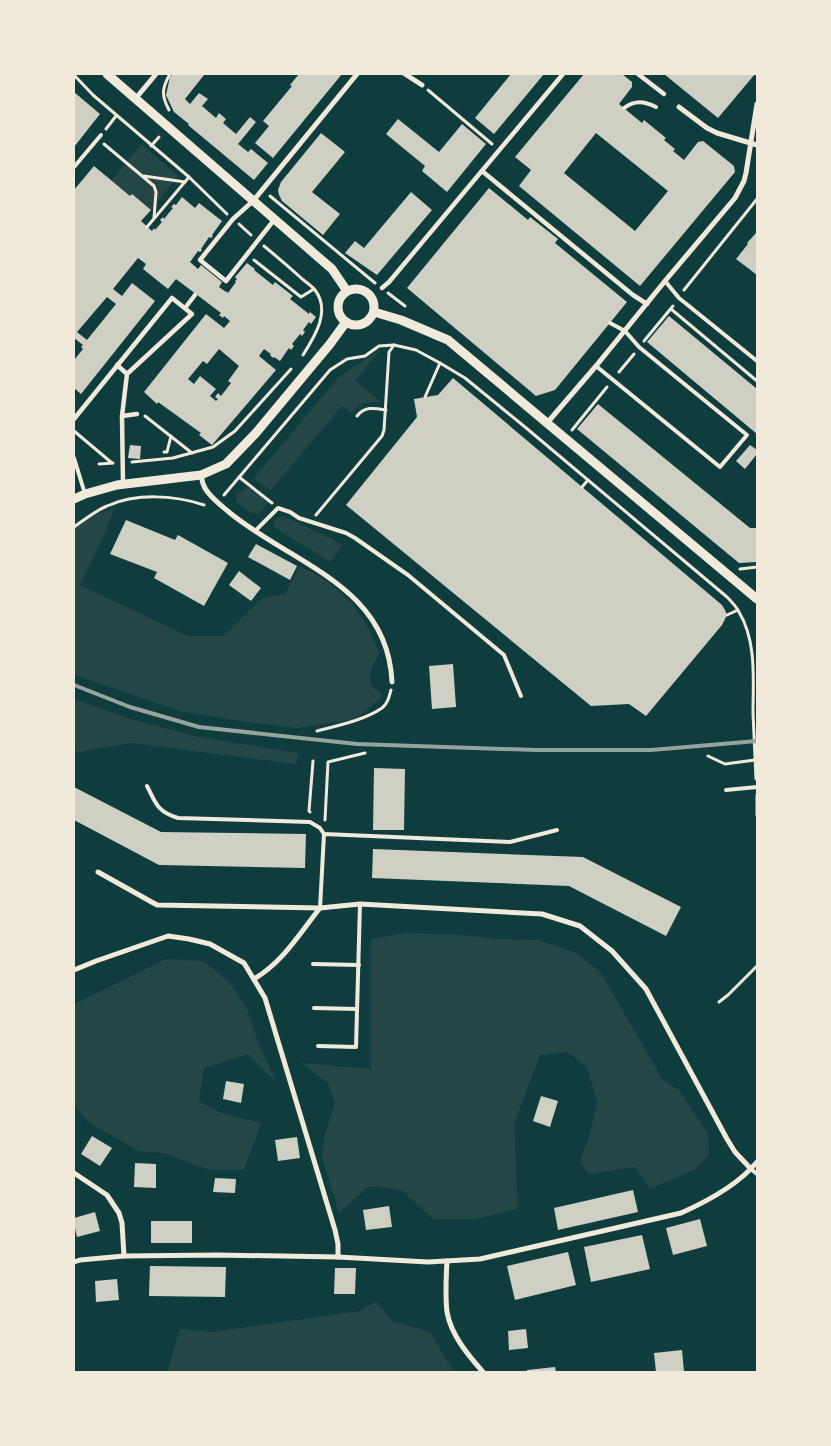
<svg xmlns="http://www.w3.org/2000/svg" width="831" height="1446" font-family="Ubuntu,sans-serif">
<rect width="100%" height="100%" fill="#0f3d3e"/>
<g fill="#244646">
<path d="M141 144 178 176 151 210 132 194 130 196 111 181Z"/>
<path d="M381 349 355 381 381 402H371L360 404 352 413 342 406 271 490 253 479 339 377Z"/>
<path d="M246 488H251L269 502 259 513C249 515 244 508 237 502L236 494Z"/>
<path d="M114 508 106 531 80 585 187 636H223L263 598 285 594 300 566 326 580 353 605 366 624 380 653C372 666 361 684 381 692V698L363 713 350 720 297 728 241 721 183 712 74 675V525L86 518Z"/>
<path d="M284 516C303 526 324 534 343 545L330 562 274 527C274 523 275 520 278 517Z"/>
<path d="M74 699 128 718 198 737 298 753 296 764 131 743 74 753Z"/>
<path d="M405 933 461 935 501 939 539 940 577 953 601 973 663 1080 679 1090 708 1134 709 1155 694 1170 650 1189 635 1167 588 1174 580 1161 590 1134 597 1101 587 1068 568 1052 540 1055 515 1122 517 1209 476 1219H433L402 1190 369 1186 339 1213 322 1158 325 1135 335 1103 328 1083 301 1063 371 1069V939Z"/>
<path d="M166 959 203 961 229 982 247 1009 258 1042 276 1082 248 1054 204 1068 199 1101 221 1113 261 1123 244 1170H210L163 1153 139 1151 89 1123 74 1105V1004Z"/>
<path d="M376 1301 392 1321 430 1332 454 1372H167L180 1329 212 1332 360 1311Z"/>
</g>
<g fill="#cfcfc3" fill-rule="evenodd">
<path d="M173 74H203L204 75 185 99 190 104 199 93 208 99 202 106 216 118 219 113 226 119 223 123 236 134 250 117 256 122 238 144 248 152 251 149 268 163 254 180 188 125 189 124 174 112 166 95 170 77Z"/>
<path d="M299 74H342L273 158 255 143 269 126 263 121 292 86 290 85Z"/>
<path d="M511 74H544L494 134 475 118Z"/>
<path d="M584 74H622L632 82V87L619 104 642 123 644 120 666 138 664 140 675 149 673 151 684 160 698 142 703 141 734 166 735 172 640 286 519 186 531 170 515 157ZM596 133 668 191 635 231 564 173Z"/>
<path d="M664 74H755L718 118Z"/>
<path d="M74 92 100 114 74 147Z"/>
<path d="M398 119 439 152 462 124 486 144 447 192 422 171 425 166 386 134Z"/>
<path d="M321 133 345 152 312 192 340 214 323 235 282 201 279 195 278 190 281 182Z"/>
<path d="M94 166 130 196 132 194 151 210 141 221 152 231 154 228 155 230 162 222 160 220 163 217 164 219 173 208 171 207 174 204 176 205 182 197 195 208 199 203 222 221 212 235 213 236 211 238 209 237 201 249 202 250 200 252 198 251 190 262 198 269 201 265 222 282 219 287 226 292V291L228 293 236 282 235 281 237 279 235 277 247 263 255 269 254 270 273 285 275 282 293 296 290 299 309 314 310 312 316 317 311 324 309 322 303 330 305 332 302 336 300 334 292 344 294 346 291 350 289 348 280 361 274 357 273 358 270 355 271 354 264 349 259 356 276 370 212 445 199 435 201 433 158 402 157 404 144 392 206 314 224 328 230 321 224 316 223 318 219 315 221 313 176 279 168 289 143 269 146 264 138 258 113 289 122 296 132 283 155 301 81 394 74 388V360L83 349 81 347 83 345 74 338V190ZM107 297 116 304 87 340 77 332ZM219 349 239 366 228 381 231 383 221 396 218 393 215 397 218 399 216 401 210 396 216 389 200 376 194 384 188 379 203 361 207 364Z"/>
<path d="M489 188 528 220 530 217 558 239 555 243 627 302 555 390 536 396 407 288Z"/>
<path d="M411 192 432 210 377 275 345 253 355 241 364 248Z"/>
<path d="M757 232V275L736 259 748 244 747 243Z"/>
<path d="M669 316 757 389V434L647 342Z"/>
<path d="M453 378 722 605 725 610 727 615 722 625 646 716 629 704 591 706 346 505 417 417 414 399 438 395Z"/>
<path d="M598 404 750 528H757V562L739 563 577 429Z"/>
<path d="M130 445 141 446 140 459 128 458Z"/>
<path d="M750 445 757 450V454L745 469 736 461Z"/>
<path d="M126 520 175 540 178 535 228 563 204 606 154 578 157 572 110 554Z"/>
<path d="M256 544 297 566 290 580 248 557Z"/>
<path d="M239 571 261 588 251 601 229 585Z"/>
<path d="M453 664 456 707 432 709 429 666Z"/>
<path d="M374 768 405 769 404 830H373Z"/>
<path d="M74 787 161 832 306 834 305 868 159 865 74 820Z"/>
<path d="M373 849 583 857 681 907 666 936 569 886 372 878Z"/>
<path d="M226 1081 244 1084 241 1103 223 1099Z"/>
<path d="M541 1096 558 1101 550 1127 533 1121Z"/>
<path d="M92 1136 112 1148 100 1166 81 1154Z"/>
<path d="M297 1137 300 1158 278 1161 275 1140Z"/>
<path d="M135 1163 156 1164V1188L134 1187Z"/>
<path d="M215 1178 236 1179 235 1193 213 1192Z"/>
<path d="M633 1190 638 1212 558 1230 554 1208Z"/>
<path d="M389 1206 392 1227 366 1230 363 1210Z"/>
<path d="M95 1212 100 1231 77 1237 74 1224V1218Z"/>
<path d="M700 1219 707 1246 673 1255 666 1228Z"/>
<rect x="151" y="1221" width="41" height="22"/>
<path d="M642 1235 650 1269 591 1282 584 1247Z"/>
<path d="M568 1252 576 1285 515 1300 507 1266Z"/>
<path d="M150 1266 226 1267 225 1297 149 1296Z"/>
<path d="M335 1268H356L355 1294H334Z"/>
<path d="M117 1279 119 1300 96 1302 95 1281Z"/>
<path d="M526 1329 528 1348 509 1350 508 1331Z"/>
<path d="M682 1350 684 1372H656L654 1353Z"/>
<path d="M555 1367 556 1372H527V1370Z"/>
</g>
<g fill="none" stroke-linecap="round" stroke-linejoin="round">
<g stroke="#f1e9da" stroke-width="3">
<path d="M74 75 93 95 189 177 227 214"/>
<path d="M428 90 492 144"/>
<path d="M169 110C161 95 162 88 170 74"/>
<path d="M106 129 116 116"/>
<path d="M104 144 154 186 156 192 154 218"/>
<path d="M151 146 159 137"/>
<path d="M144 176 185 182"/>
<path d="M270 196 375 283"/>
<path d="M239 224 251 235"/>
<path d="M147 227 189 177"/>
<path d="M264 246C276 256 288 266 300 277 304 281 311 285 315 290 331 311 315 336 303 355"/>
<path d="M254 260 301 297 314 289"/>
<path d="M684 290 757 199"/>
<path d="M388 293 405 306"/>
<path d="M671 309 757 381"/>
<path d="M644 341 673 306"/>
<path d="M619 372 634 354"/>
<path d="M425 397 440 363"/>
<path d="M145 416 192 453"/>
<path d="M357 416C365 406 374 408 386 410"/>
<path d="M572 430 607 387"/>
<path d="M74 431 112 463"/>
<path d="M164 452H167L171 436"/>
<path d="M132 462 173 458 213 447 235 431 291 369"/>
<path d="M99 464 113 463"/>
<path d="M239 477 272 503"/>
<path d="M582 487 588 480"/>
<path d="M224 495 330 370 347 359 365 356 379 346 394 345 416 350 440 363 465 378 525 427 727 597C731 601 736 606 739 612 757 642 753 680 753 713 754 735 755 757 756 779"/>
<path d="M316 515 382 436 384 430 389 352 394 345"/>
<path d="M74 527C84 520 95 511 107 506 136 493 174 495 204 505"/>
<path d="M740 569 757 567"/>
<path d="M727 615 738 610"/>
<path d="M317 731C336 726 365 720 382 708 388 703 389 697 391 690"/>
<path d="M708 756 725 764 755 760"/>
<path d="M757 795V815"/>
<path d="M310 812 309 811 313 761"/>
<path d="M325 820 328 762 365 753"/>
<path d="M719 1002 728 995 757 966"/>
</g>
<g stroke="#f1e9da" stroke-width="4">
<path d="M624 108C635 100 644 101 656 107"/>
<path d="M74 167 101 135"/>
<path d="M665 281 679 298 757 361"/>
<path d="M596 366 720 467 747 435 639 347 625 331 610 323"/>
<path d="M74 458 85 494"/>
<path d="M255 531 278 508 290 512 299 518 346 533 355 538 408 575 504 655 521 696"/>
<path d="M147 786C156 803 157 812 178 818L310 822 320 828 324 834"/>
<path d="M726 790 757 787"/>
<path d="M320 908 324 834 510 842 557 830"/>
<path d="M313 964 359 965"/>
<path d="M314 1008 357 1009"/>
<path d="M318 1046 356 1047 360 904"/>
<path d="M751 1169 757 1174"/>
</g>
<g stroke="#f1e9da" stroke-width="4.5">
<path d="M638 74 664 94"/>
<path d="M482 171 633 295 647 304"/>
<path d="M253 201 233 219 200 260 226 281 274 220"/>
<path d="M382 288 389 282 563 74"/>
<path d="M185 308 195 295"/>
<path d="M117 365 127 374"/>
<path d="M122 416 137 414"/>
<path d="M74 419 172 298 192 314 127 374 122 416 123 484"/>
</g>
<g stroke="#f1e9da" stroke-width="5">
<path d="M405 74 422 85"/>
<path d="M136 98 156 74"/>
<path d="M679 107 707 128 717 133 757 145"/>
<path d="M254 200 357 74"/>
<path d="M547 423 596 366 665 281 735 198 744 181 746 173 757 104"/>
<path d="M201 475C202 478 202 483 204 486 208 496 222 506 230 513 293 564 388 586 392 682"/>
<path d="M98 872 157 905 320 908"/>
<path d="M74 970 96 961 168 936 189 939 210 944 244 963 265 998 335 1230 338 1244V1257"/>
<path d="M254 979C283 962 299 934 320 908L360 904 542 914 580 926 612 951 646 989 727 1139 735 1152 751 1169"/>
<path d="M74 1173 107 1195 119 1213 122 1223 124 1256"/>
<path d="M447 1261C446 1278 445 1295 447 1312 451 1335 468 1355 483 1372"/>
<path d="M74 1262 80 1260 124 1256 218 1255 338 1257 428 1262 480 1259 681 1213C708 1201 738 1185 757 1162"/>
</g>
<g stroke="#f1e9da" stroke-width="9">
<path d="M107 74 332 269 347 291"/>
<circle cx="356" cy="307" r="18"/>
<path d="M374 312 401 320 448 340 757 599"/>
<path d="M74 499 85 494 117 485 201 475 226 464 255 434 330 344 346 322"/>
</g>
<path stroke="#97a49c" stroke-width="4" d="M74 685 130 707 199 727 357 744 536 750H651L757 741"/>
</g>
<rect width="831" height="1446" fill="none" stroke="#f1e9da" stroke-width="150"/>
</svg>
